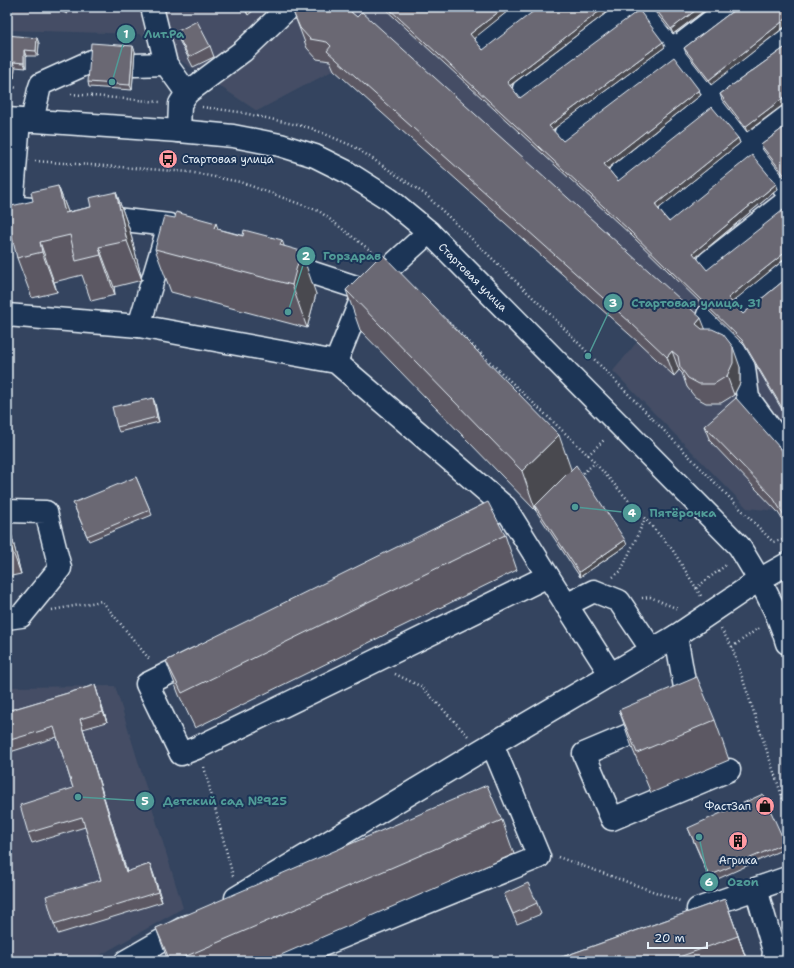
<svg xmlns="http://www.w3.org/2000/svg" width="794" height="968" font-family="'Shantell Sans',sans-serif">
<rect width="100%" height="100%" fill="#34445f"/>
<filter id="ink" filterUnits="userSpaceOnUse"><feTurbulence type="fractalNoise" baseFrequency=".025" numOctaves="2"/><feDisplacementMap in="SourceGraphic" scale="8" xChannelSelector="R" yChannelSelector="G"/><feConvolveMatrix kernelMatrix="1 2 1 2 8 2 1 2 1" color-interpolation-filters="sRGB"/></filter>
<g filter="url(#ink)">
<g fill="#444e65">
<path d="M7 7H787V527L777 511 747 508 613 371 637 342 334 70 257 111 215 83 139 34 7 30Z"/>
<path d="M115 686 183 908 90 961H7V687Z"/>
</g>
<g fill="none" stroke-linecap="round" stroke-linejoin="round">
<g stroke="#e8f1f8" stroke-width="25">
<g id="minor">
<path d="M152 7 166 64 187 93"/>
<path d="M643 7 674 50 714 96 787 192"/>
<path d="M485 42 529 7"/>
<path d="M524 89 630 7"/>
<path d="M7 119 179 131 233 136 280 145 315 156 345 171 389 199 429 232 739 546C758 577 777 608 787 643"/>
<path d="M19 120 12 207 41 210"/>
<path d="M32 121 39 90 41 84 92 61 134 65 166 64"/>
<path d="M179 131 180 104 187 93 243 51 286 10 293 7"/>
<path d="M566 133 730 7"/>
<path d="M620 173 714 96 787 40"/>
<path d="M671 210 750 145 787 117"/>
<path d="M97 217 169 225"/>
<path d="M279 262 365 290 429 232"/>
<path d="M709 262 787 201"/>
<path d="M743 307 787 272"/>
<path d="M7 315 139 326 336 362 505 507 548 576 611 675"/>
<path d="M708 315 740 352 744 368 748 398 787 451"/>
<path d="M139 326 167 232"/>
<path d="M336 362 365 290"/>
<path d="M7 511 46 512 60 568 21 616 7 618"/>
<path d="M467 526 505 507"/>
<path d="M566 605 594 591 619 601 652 650"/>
<path d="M676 636 689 710H687"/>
<path d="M197 659 147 684 181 754 199 747 371 663 548 576"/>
<path d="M655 724 584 754 612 819 729 770"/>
<path d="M756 889 774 951 773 961"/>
<path d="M236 898 482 750 676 636 759 580 787 564"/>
<path d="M698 909 787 878"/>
<path d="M126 961 187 926"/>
<path d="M283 961 539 857 492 744"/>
</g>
</g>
<g stroke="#e8f1f8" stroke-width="2.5" stroke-dasharray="1 3" stroke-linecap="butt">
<path d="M7 86 18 88"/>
<path d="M71 94 160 102"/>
<path d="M202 107 239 112 311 128 355 147 426 195 548 312 773 542 787 539"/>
<path d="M35 161 189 172 240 182 319 211 375 254"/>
<path d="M446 320 588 455 672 549 701 596"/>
<path d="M588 455 605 439"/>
<path d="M583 473 595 463"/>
<path d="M613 577 621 571 645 519"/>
<path d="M696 588 726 565"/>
<path d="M642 598 650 597 678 609"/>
<path d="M52 610 102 601 150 660"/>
<path d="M721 629 732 647 787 811"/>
<path d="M732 647 759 628"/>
<path d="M395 674 422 687 468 736"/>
<path d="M204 767 233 876"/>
<path d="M558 857 680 901"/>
</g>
<use href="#minor" stroke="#1d3557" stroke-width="22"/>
</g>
<g fill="#5b5963" stroke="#e8f1f8">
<path d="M52 7H70L67 14Z"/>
<path d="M243 7H257L248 15Z"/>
<path d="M296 7H350L352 13 705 329 740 367V383L734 395 721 403H706L695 397 687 387 682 373 679 370 674 376 638 342 334 70 330 61 317 59 307 48 294 14Z"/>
<path d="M383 7H513L473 38 483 50 614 7 510 86 520 98 665 47 552 130 563 141 699 90 701 95 608 169 618 181 738 138 740 143 658 209 669 222 776 184 778 189 696 257 731 302 743 314 787 278V418L744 345 631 235Z"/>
<path d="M651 7H709L673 34Z"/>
<path d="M738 7 711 85 686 53 684 48Z"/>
<path d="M176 32 210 46 214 57 193 67 180 42Z"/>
<path d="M7 35 39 43 38 56H26V68L15 67 14 78H7Z"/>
<path d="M787 46 747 132 722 100 720 94Z"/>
<path d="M135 51 132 90 89 87 88 82Z"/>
<path d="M787 125V181L763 150 761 145Z"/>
<path d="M58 186 68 212 91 207 116 192 130 231 142 280 114 287 115 295 91 301 82 275 54 282 57 292 32 298 17 258 33 201Z"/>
<path d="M218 229 284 246 316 294 307 328 171 292 155 249Z"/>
<path d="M346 290 571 470 627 545 580 577 536 511 360 330Z"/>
<path d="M153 398 159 422 119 432 117 427Z"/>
<path d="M704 426 787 456V527L777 511 710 441Z"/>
<path d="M136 477 152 515 89 541 75 508Z"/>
<path d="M7 519 9 525 21 574 7 577Z"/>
<path d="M505 535 517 570 195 728 179 695 166 661Z"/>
<path d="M95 685 107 722 83 729 127 872 150 864 162 902 58 934 54 924 101 880 85 827 32 843 28 833 73 788 57 737 7 753V711Z"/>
<path d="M619 710 715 720 729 760 651 793 633 750Z"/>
<path d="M502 820 514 854 267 961H168L156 928Z"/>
<path d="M688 828 785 843 786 848 711 882Z"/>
<path d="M504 894 537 903 541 914 517 924Z"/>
<path d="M725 899 747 961H551Z"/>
</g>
<g fill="#4a4850" stroke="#e8f1f8">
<path d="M66 7H70L67 14 65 9Z"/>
<path d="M249 7H257L248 15 246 10Z"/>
<path d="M505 7H513L472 40 470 34Z"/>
<path d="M605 7H614L508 87 507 82Z"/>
<path d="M700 7H709L673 34 671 29Z"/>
<path d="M787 18V25L711 85 709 80Z"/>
<path d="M37 38 39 43 38 56 36 51Z"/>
<path d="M663 42 665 47 551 131 549 126Z"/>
<path d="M133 46 135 51 132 90 130 85Z"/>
<path d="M24 50 26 56V68L24 63Z"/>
<path d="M13 62 15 67 14 78 12 73Z"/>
<path d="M699 90 701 95 606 170 604 164Z"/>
<path d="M787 95V102L747 132 745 127Z"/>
<path d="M738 138 740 143 657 210 655 205Z"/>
<path d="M776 184 778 189 695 258 693 253Z"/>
<path d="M58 186 73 225 65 213Z"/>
<path d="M116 192 130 231 142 280 127 241Z"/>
<path d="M216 223 231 266 214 228Z"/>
<path d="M282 240 294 274 301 251 316 294 307 328 292 285 280 245Z"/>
<path d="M40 242 54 282 57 292 42 252Z"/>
<path d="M99 247 114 287 115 295 101 255Z"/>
<path d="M787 251V257L730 304 728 298Z"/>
<path d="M701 318 709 338 696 324Z"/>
<path d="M733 347 740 367V383L734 395 727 376Z"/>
<path d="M672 351 679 370 674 376 667 357Z"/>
<path d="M153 398 155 403 159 422 157 417Z"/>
<path d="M559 435 573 475 535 506 536 511 522 471Z"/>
<path d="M7 519 9 525 21 574 7 536Z"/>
<path d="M625 540 627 545 580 577 579 572Z"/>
<path d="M95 685 98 695 107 722 103 712Z"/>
<path d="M80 719 83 729 130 882 126 872Z"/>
<path d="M150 864 154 875 162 902 158 892Z"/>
<path d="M725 899 747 961 738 936Z"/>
</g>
<g fill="#6a6773" stroke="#e8f1f8">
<path d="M244 7H249L246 10Z"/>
<path d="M296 7H350L351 12 357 17 362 12 701 318 696 324 702 329H712L723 334 733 347V363L727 376 714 384H699L688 378 680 367 678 356 672 351 667 357 631 323 327 51 331 46 327 42 310 39 300 28 294 14Z"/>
<path d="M387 7H505L470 34 483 50 539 7H605L507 82 520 98 639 10 663 42 549 126 563 141 674 57 699 90 604 164 618 181 712 107 738 138 655 205 669 222 752 155 776 184 693 253 707 270 787 207V251L728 298 743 314 787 278V416L742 340 629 230Z"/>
<path d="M654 7H700L671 29Z"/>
<path d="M738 7H787V18L709 80 684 48Z"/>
<path d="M197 21 210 46 189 57 176 32Z"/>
<path d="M7 35 37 38 36 51 24 50V63L13 62 12 73H7Z"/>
<path d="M91 43 133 46 130 85 88 82Z"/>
<path d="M787 46V95L745 127 720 94Z"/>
<path d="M787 125V176L786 177 761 145Z"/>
<path d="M58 186 65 213 91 207 89 198 116 192 127 241 99 247 101 255 76 261 70 235 40 242 42 252 17 258 7 216V207L33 201 31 192Z"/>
<path d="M176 212 216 223 214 228 243 236 244 230 282 240 280 245 301 251 292 285 155 249 164 216 175 218Z"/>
<path d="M382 254 559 435 522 471 346 290Z"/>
<path d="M153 398 157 417 117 427 112 407Z"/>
<path d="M736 398 787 456V520L772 496 704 426Z"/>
<path d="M576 465 625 540 579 572 535 506Z"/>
<path d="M136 477 150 510 87 536 73 503Z"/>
<path d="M488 502 505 535 182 693 166 661Z"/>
<path d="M697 677 715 720 637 753 619 710Z"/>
<path d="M95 685 103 712 80 719 126 872 150 864 158 892 54 924 46 896 101 880 82 817 28 833 20 805 73 788 54 727 7 741V711Z"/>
<path d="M487 785 502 820 175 961H170L156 928Z"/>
<path d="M763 794 785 843 709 876 688 828Z"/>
<path d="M528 883 537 903 513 914 504 894Z"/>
<path d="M725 899 738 936 668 961H551Z"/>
</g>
</g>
<defs>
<g id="bus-disc" transform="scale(1)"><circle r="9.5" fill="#ff9aa2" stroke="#1d3557"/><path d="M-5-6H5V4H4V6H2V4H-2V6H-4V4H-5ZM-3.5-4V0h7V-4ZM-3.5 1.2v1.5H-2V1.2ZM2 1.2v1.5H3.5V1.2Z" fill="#111"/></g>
<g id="shop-disc" transform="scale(1)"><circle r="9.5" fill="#ff9aa2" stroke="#1d3557"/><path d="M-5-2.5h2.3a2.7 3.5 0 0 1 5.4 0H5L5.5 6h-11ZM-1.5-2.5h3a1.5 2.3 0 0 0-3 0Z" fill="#111"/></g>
<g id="building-disc" transform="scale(1)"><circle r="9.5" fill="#ff9aa2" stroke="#1d3557"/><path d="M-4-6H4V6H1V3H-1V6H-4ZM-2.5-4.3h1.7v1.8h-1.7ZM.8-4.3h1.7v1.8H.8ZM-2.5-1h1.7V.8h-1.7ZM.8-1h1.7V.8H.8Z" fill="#111"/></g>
</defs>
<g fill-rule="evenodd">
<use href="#bus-disc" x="168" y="159"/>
<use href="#shop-disc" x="765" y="806"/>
<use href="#building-disc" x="738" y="841"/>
</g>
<g text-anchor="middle" stroke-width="4" stroke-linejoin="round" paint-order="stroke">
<g font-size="11" fill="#e8f1f8" stroke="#1d3557" text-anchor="start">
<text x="182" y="163">Стартовая улица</text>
<text x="751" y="810" text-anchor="end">ФастЗап</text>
<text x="738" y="864" text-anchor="middle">Агрика</text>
</g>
<g font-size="11" fill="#e8f1f8" stroke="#1d3557">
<text transform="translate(473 277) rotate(45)" y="4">Стартовая улица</text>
</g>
</g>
<path fill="none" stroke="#509b97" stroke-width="1.5" d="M112 82L126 34M288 312L306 256M588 356L613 303M575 507L632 513M78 797L145 801M699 837L709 882"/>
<g fill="#509b97" stroke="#1d3557" stroke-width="1.5">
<circle cx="112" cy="82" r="4"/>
<circle cx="288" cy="312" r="4"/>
<circle cx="588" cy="356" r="4"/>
<circle cx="575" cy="507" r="4"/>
<circle cx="78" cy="797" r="4"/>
<circle cx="699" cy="837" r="4"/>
<circle cx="126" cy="34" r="10"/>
<circle cx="306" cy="256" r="10"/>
<circle cx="613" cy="303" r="10"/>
<circle cx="632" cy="513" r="10"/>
<circle cx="145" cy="801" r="10"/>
<circle cx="709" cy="882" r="10"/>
</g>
<g font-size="12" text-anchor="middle" font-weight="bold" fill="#fff">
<text x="126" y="38">1</text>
<text x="306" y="260">2</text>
<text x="613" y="307">3</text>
<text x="632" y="517">4</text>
<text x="145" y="805">5</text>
<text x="709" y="886">6</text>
</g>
<g font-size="12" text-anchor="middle" font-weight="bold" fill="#509b97" stroke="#1d3557" stroke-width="4" stroke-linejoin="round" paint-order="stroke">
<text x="164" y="38">Лит.Ра</text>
<text x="352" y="260">Горздрав</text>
<text x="696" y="307">Стартовая улица, 31</text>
<text x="683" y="517">Пятёрочка</text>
<text x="225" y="805">Детский сад №925</text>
<text x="743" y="886">Ozon</text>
</g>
<rect width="794" height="968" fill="none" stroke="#1d3557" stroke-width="24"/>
<rect x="12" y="12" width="770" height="944" fill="none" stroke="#e8f1f8" stroke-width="1.5" filter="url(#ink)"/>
<path d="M648 942v6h59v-6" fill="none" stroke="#e8f1f8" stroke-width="2"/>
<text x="654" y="942" font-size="12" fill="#e8f1f8" stroke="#1d3557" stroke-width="3" paint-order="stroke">20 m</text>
</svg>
